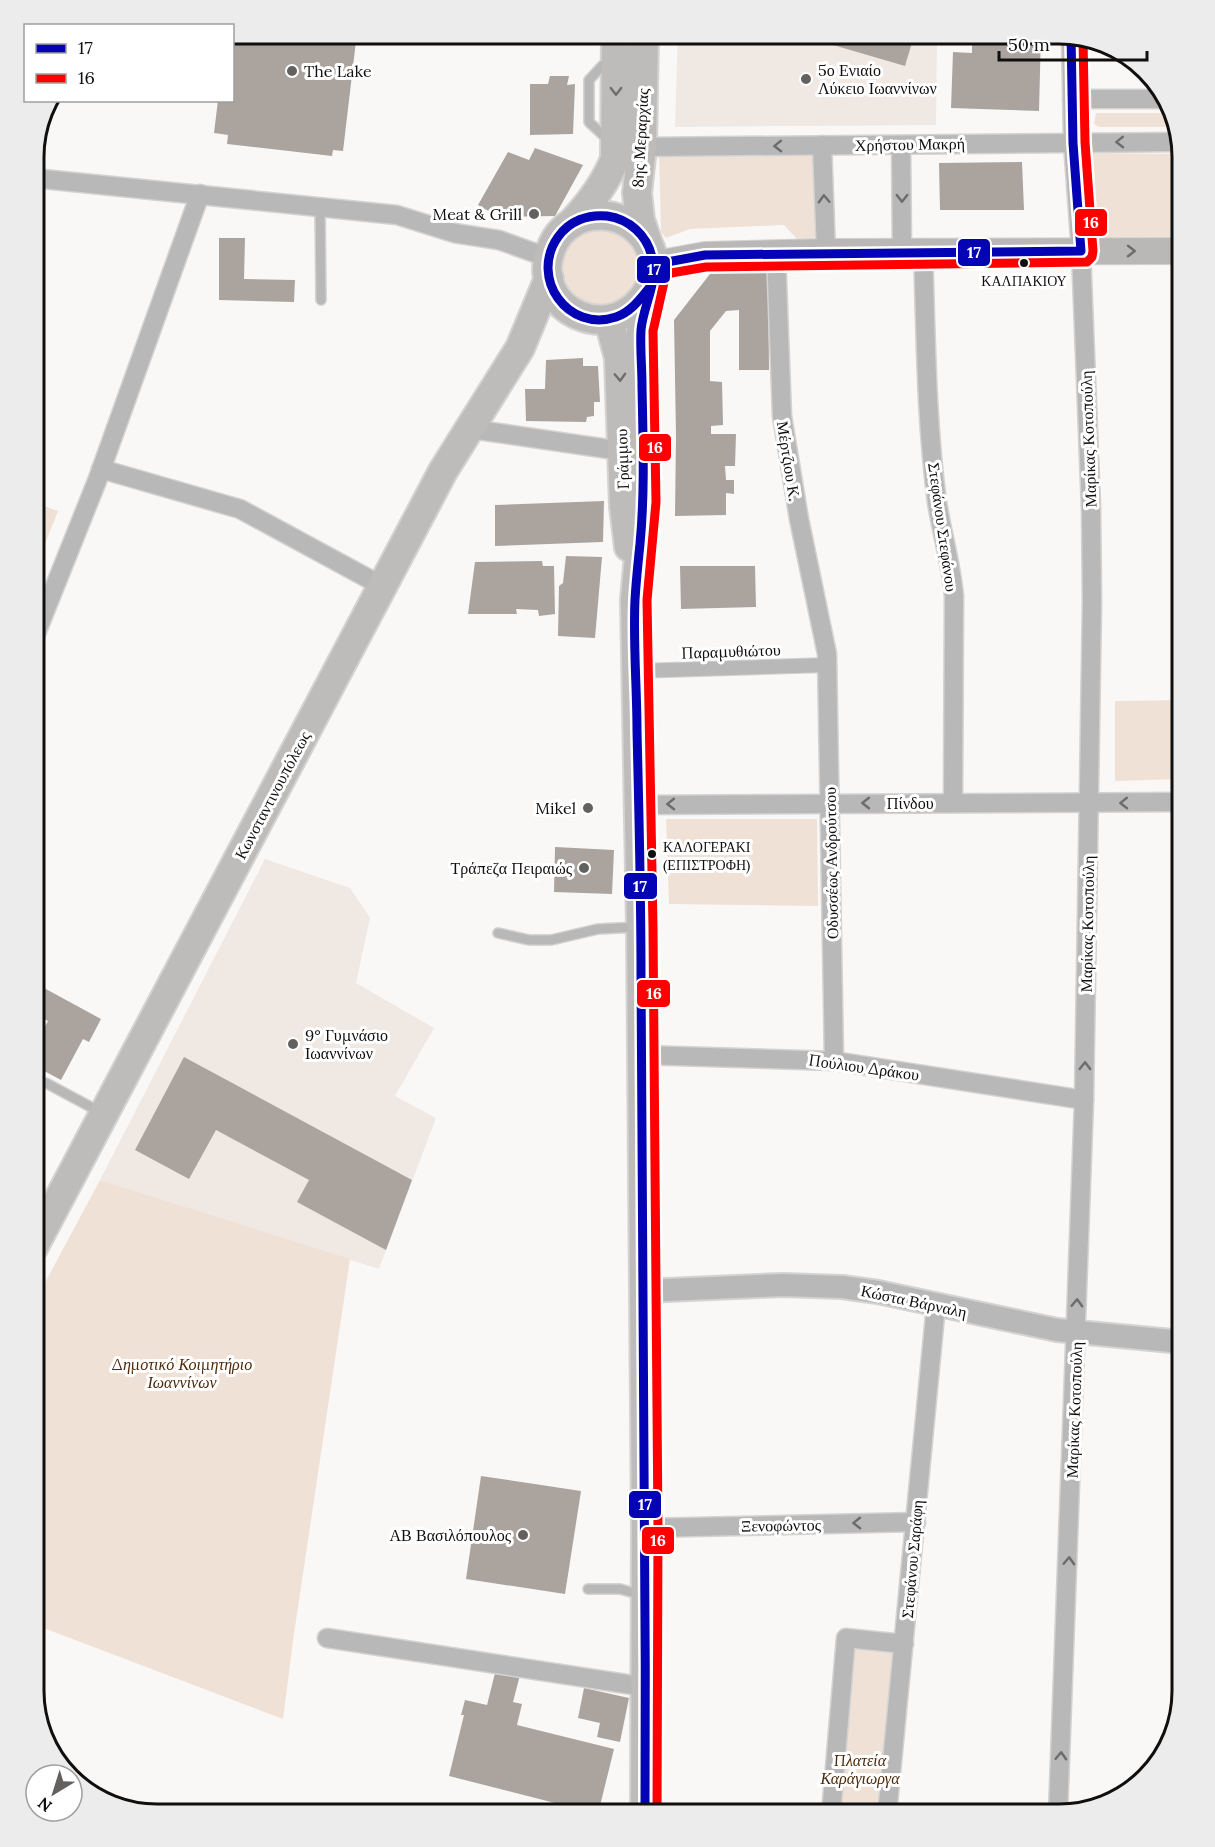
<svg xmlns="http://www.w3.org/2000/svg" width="1215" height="1847" font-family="Lora,serif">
<rect width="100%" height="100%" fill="#faf8f6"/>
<g fill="#f0e8e3">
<path d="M678 33H937L936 125 675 127Z"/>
<path d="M265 859 350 888 370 918 356 983 434 1028 395 1096 436 1118 379 1269 100 1180Z"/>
</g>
<g fill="#f0e1d6">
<path d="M1096 113H1170L1174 127H1099L1094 124Z"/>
<path d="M816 151V235L813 239H797L784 225 690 229 666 238 661 232 659 153Z"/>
<path d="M1089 153 1181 154 1182 240H1091Z"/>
<path d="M587 217 646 241 638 303 576 311 552 251Z"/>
<path d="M33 502 58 511 33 574Z"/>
<path d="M1182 700V779L1115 781V701Z"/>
<path d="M666 819H817L818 906 669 904Z"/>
<path d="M100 1180 350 1259 294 1634 283 1719 33 1624V1305Z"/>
<path d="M850 1648 893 1653 879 1808 835 1804Z"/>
</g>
<g fill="#aba49e">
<path d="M233 33H339L347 34 346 40 356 41 343 151 333 150 332 156 227 144 228 135 214 133 218 100H232Z"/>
<path d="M792 33H904L914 36 905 66Z"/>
<path d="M972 33H1041L1039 111 951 108 953 52 972 53Z"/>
<path d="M550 76H569L567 85 575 84 573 134 530 135V84H548Z"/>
<path d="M535 148 583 165 555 216 499 217 478 205 508 152 529 160Z"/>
<path d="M1022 162 1024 210H940L939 163Z"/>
<path d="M219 238H245L244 279 295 280 294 302 219 300Z"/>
<path d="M717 265H768L769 370H739V310L726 311 710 331V381L722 382 723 425 711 426V434H736L735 466H725L726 480H734V494L726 493V515L675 516 676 436 674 320Z"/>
<path d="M583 358V366H598L600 402H594V416L587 417 586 422 526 421 525 389H545L546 360Z"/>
<path d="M604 501 603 542 495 546V505Z"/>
<path d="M566 556 602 557 595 638 558 636 559 586 563 583Z"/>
<path d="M542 561 543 566H554L555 614 539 616 538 610 516 609 517 614H468L475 562Z"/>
<path d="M680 566H755L756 607 681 609Z"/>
<path d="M555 847 614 850 612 894 554 892Z"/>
<path d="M33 982 101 1019 89 1042 83 1039 61 1080 33 1065V1048L48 1021 33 1013Z"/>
<path d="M184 1057 412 1180 386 1250 297 1202 309 1180 216 1130 189 1179 135 1150Z"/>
<path d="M481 1476 581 1491 565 1594 466 1579Z"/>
<path d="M496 1669 520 1675 513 1702 522 1704 517 1725 614 1749 598 1814 449 1776 464 1715H461L465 1700 487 1705Z"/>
<path d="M584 1688 629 1698 620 1742 597 1737 600 1723 578 1718Z"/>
<path d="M355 1807 381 1813V1814H353Z"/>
</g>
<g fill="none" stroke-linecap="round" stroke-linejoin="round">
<g stroke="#d4d3d2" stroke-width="12">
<g id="service">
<path d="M603 135 589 122V80L603 65"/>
<path d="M320 207 321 300"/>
<path d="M498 933 529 940H551L598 929 638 927"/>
<path d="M33 1092 40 1083H46L102 1113"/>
<path d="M588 1589H620L642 1595"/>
</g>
</g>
<g stroke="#d4d3d2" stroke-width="16">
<path id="pedestrian" d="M636 671 828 665"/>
</g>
<g stroke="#d4d3d2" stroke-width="21">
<g id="minor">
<path d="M1072 99H1167"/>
<path d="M822 145 826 252"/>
<path d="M901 145 902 252"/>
<path d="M642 147 1178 142"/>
<path d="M33 178 397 215 454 233 499 240 549 258"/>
<path d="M923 251C926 335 926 420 937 502 942 534 951 564 954 596L953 803"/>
<path d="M776 253 782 416 799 519 827 654 834 1061"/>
<path d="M471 429 622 451"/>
<path d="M101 469 240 509 382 586"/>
<path d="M33 641 97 481 200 194"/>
<path d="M639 805 1182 802"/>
<path d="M642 1055 834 1061 1084 1100"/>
<path d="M646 1528 916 1522"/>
<path d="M327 1638 646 1687"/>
<path d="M831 1814 846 1638 904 1644"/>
<path d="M887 1814 936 1305"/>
<path d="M1058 1814 1084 1100 1092 601 1091 508 1081 251 1073 143 1071 35"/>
</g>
</g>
<g stroke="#d4d3d2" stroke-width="26">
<path id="tertiary" d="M644 1291 782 1285 842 1287 878 1292 1057 1330 1182 1342"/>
</g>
<g stroke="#d4d3d2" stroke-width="28">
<path id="secondary" d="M654 270 667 262 705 255 826 252 1182 251"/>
</g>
<g stroke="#d4d3d2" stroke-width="32">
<g id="primary">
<path d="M644 33 642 147 637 193 640 220 647 241"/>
<path d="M571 224C589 205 605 184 615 159L616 33"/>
<path d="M609 320 619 358 624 506 629 547"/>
<path d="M33 1248 422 511 443 471 520 348 549 278"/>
<path d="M645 1814 646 1528 641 927 635 600 644 502 641 330C643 305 659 278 652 254 638 206 569 201 551 249 528 310 615 352 650 287"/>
</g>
</g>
<use href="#service" stroke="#b9b8b8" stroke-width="9"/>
<use href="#pedestrian" stroke="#b9b8b8" stroke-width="14"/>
<use href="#minor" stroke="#b9b8b8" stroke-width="18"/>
<use href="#tertiary" stroke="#b9b8b8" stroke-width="22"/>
<use href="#secondary" stroke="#b9b8b6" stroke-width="26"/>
<use href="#primary" stroke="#bebcba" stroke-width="28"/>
<g stroke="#fff" stroke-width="14">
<g id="bus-1">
<path d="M654 270 667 262 705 255 1081 251 1073 143 1071 35"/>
<path d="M645 1814C646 1534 644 1254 641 974 641 893 639 812 637 731 637 688 633 644 635 600 636 582 638 563 640 544 645 492 643 439 642 386 642 367 640 348 641 330 643 306 659 281 652 257 647 235 629 219 607 216 588 214 569 221 558 237 529 278 568 333 616 317 631 312 640 299 650 287"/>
</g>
</g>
<g stroke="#fff" stroke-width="14">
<path id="bus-2" d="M657 1814 658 1528 653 927 647 600 656 502 653 331 665 278 671 273 706 267 1087 262 1092 257 1093 251 1085 142 1083 39"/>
</g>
<use href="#bus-1" stroke="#0404b4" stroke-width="9"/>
<use href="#bus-2" stroke="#f00" stroke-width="9"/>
</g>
<defs><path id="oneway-chevron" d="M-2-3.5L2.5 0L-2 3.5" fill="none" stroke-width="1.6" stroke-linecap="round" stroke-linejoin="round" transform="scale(1.5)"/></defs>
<g stroke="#706e6d">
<use href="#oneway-chevron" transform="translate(616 91) rotate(90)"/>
<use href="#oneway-chevron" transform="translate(620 377) rotate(88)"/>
</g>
<g stroke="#6d6c6c">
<use href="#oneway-chevron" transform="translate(1120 142) rotate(179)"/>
<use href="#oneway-chevron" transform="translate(778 146) rotate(179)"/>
<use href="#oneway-chevron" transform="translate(902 198) rotate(90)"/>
<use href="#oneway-chevron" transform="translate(824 199) rotate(-92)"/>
<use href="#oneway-chevron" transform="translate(866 803) rotate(-180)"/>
<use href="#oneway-chevron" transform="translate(1124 803) rotate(179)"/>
<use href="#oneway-chevron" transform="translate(671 804) rotate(179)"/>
<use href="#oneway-chevron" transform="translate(1085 1066) rotate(-89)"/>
<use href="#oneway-chevron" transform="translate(1077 1303) rotate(-88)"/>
<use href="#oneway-chevron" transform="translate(857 1523) rotate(179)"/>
<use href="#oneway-chevron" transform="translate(1069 1561) rotate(-88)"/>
<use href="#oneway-chevron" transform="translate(1061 1756) rotate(-88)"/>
</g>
<use stroke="#6d6c6a" href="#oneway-chevron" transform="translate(1131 251)"/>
<g fill="#63615f" stroke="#fff" stroke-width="2">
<circle cx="292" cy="71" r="6"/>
<circle cx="806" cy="79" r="6"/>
<circle cx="534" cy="214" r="6"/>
<circle cx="588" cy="808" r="6"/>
<circle cx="584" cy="868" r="6"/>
<circle cx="293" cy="1044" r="6"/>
<circle cx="523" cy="1535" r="6"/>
</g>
<g fill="#110f0e" stroke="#fff" stroke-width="2">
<circle cx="1024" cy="263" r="5"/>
<circle cx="652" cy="854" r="5"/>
</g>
<g text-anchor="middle" stroke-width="6" stroke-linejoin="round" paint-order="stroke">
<g font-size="14" fill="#110f0e" stroke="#fff">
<text x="1024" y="286">ΚΑΛΠΑΚΙΟΥ</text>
<text x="663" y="852" text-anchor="start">ΚΑΛΟΓΕΡΑΚΙ<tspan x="663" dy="18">(ΕΠΙΣΤΡΟΦΗ)</tspan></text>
</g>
<g font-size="16" fill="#110f0e" stroke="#fff" text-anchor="end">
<text x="818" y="76" text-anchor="start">5ο Ενιαίο<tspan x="818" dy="18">Λύκειο Ιωαννίνων</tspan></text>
<text x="304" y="77" text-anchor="start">The Lake</text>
<text x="522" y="220">Meat &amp; Grill</text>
<text x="576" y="814">Mikel</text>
<text x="572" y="874">Τράπεζα Πειραιώς</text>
<text x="305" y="1041" text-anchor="start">9° Γυμνάσιο<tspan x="305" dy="18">Ιωαννίνων</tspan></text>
<text x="511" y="1541">ΑΒ Βασιλόπουλος</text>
</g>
<g font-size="16" fill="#110f0e" stroke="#fff">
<text transform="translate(640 138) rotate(-87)" y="6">8ης Μεραρχίας</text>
<text transform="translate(910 144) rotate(-1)" y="6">Χρήστου Μακρή</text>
<text transform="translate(1088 439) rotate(-92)" y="6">Μαρίκας Κοτοπούλη</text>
<text transform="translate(622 459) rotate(-92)" y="6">Γράμμου</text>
<text transform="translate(789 461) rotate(81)" y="6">Μέρτζιου Κ.</text>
<text transform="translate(943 527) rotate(82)" y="6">Στεφάνου Στεφάνου</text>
<text transform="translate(731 651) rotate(-2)" y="6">Παραμυθιώτου</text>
<text transform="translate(272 795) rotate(-62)" y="6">Κωνσταντινουπόλεως</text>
<text x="910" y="809">Πίνδου</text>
<text transform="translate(831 863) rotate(-91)" y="6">Οδυσσέως Ανδρούτσου</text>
<text transform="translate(1087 924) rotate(-89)" y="6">Μαρίκας Κοτοπούλη</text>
<text transform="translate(864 1067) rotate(8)" y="6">Πούλιου Δράκου</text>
<text transform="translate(914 1301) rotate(12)" y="6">Κώστα Βάρναλη</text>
<text transform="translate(1074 1410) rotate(-88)" y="6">Μαρίκας Κοτοπούλη</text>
<text transform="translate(781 1525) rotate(-1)" y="6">Ξενοφώντος</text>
<text transform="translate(912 1559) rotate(-85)" y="6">Στεφάνου Σαράφη</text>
</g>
<g font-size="16" font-style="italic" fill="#4b2808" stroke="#fff">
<text x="182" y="1370">Δημοτικό Κοιμητήριο<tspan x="182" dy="18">Ιωαννίνων</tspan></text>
<text x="860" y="1766">Πλατεία<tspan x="860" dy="18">Καράγιωργα</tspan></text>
</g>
</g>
<path d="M0 0H1215V1847H0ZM157 44H1059A113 113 0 0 1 1172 157V1691A113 113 0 0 1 1059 1804H157A113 113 0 0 1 44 1691V157A113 113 0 0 1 157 44Z" fill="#ececec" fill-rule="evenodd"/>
<path fill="none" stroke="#110f0e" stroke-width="3" d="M157 44H1059A113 113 0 0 1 1172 157V1691A113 113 0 0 1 1059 1804H157A113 113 0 0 1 44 1691V157A113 113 0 0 1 157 44Z"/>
<g stroke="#fff" stroke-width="2">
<rect x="1074" y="208" width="34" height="29" rx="6" fill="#f00"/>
<rect x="957" y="238" width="34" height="29" rx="6" fill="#0404b4"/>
<rect x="636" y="255" width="35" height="29" rx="6" fill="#0404b4"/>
<rect x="638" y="433" width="34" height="29" rx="6" fill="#f00"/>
<rect x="623" y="872" width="35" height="28" rx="6" fill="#0404b4"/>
<rect x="636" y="979" width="35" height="29" rx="6" fill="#f00"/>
<rect x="628" y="1490" width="34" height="29" rx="6" fill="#0404b4"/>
<rect x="641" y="1526" width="34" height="29" rx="6" fill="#f00"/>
</g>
<g font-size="16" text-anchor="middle" font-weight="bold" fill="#fff">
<text x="1091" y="228">16</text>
<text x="974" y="258">17</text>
<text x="654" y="275">17</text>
<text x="655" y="453">16</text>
<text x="640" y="892">17</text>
<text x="654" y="999">16</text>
<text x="645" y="1510">17</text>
<text x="658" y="1546">16</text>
</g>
<rect x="24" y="24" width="210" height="78" fill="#ffffff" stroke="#a09f9f" stroke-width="1.5"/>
<rect x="36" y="44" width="30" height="9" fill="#0404b4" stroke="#a09f9f" stroke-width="1.5"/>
<text x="78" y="54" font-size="18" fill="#110f0e">17</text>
<rect x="36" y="74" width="30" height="9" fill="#ff0000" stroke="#a09f9f" stroke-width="1.5"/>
<text x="78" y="84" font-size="18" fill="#110f0e">16</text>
<g transform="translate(54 1793) rotate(218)"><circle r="28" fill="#ffffff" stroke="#a09f9f" stroke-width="1.5"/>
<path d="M0-4.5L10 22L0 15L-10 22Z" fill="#63615f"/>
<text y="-9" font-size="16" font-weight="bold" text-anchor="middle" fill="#110f0e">N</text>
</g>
<path d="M999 51v9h148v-9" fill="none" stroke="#110f0e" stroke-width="3"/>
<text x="1008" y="51" font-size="18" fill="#110f0e" stroke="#ffffff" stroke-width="4.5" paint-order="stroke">50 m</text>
</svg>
